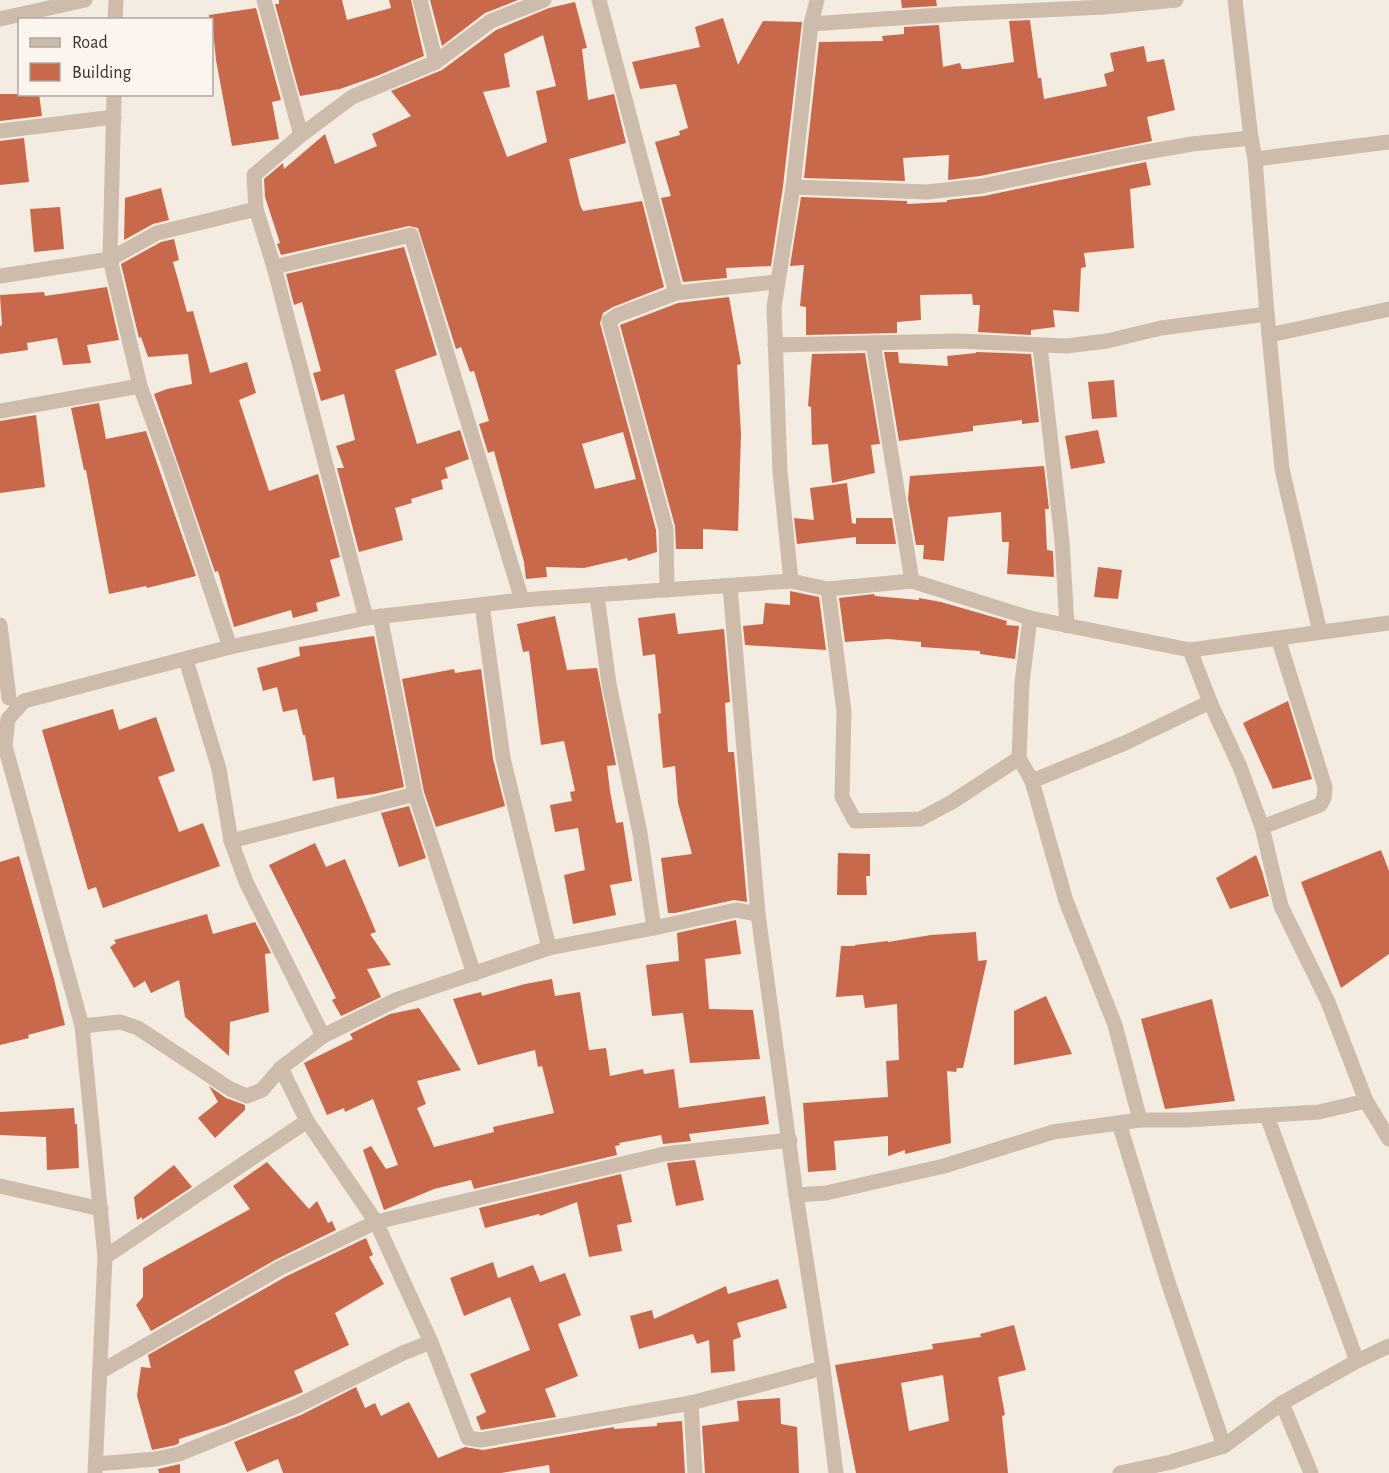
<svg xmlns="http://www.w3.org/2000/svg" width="1389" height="1473" font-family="'Alegreya Sans',sans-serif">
<rect width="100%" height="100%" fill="#f4ebe1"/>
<g fill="#c8694b" fill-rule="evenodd">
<path d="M279 0H342L347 20 391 8 389 0H411L424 56 377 76 340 89 300 96 275 4H279Z"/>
<path d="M430 0H518L485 13 442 46Z"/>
<path d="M901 0H936L937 6 902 8Z"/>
<path d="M575 2 587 48 582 49 588 100 614 94 626 143 569 159 580 205 583 211 642 201 664 287 613 307 603 313 600 323 656 530 657 552 628 561 627 558 584 568 546 567 547 577 526 579 524 562 494 451 488 453 479 424 489 421 474 371 470 372 461 347 456 349 418 228 409 226 281 255 277 244 280 243 265 197 264 179 283 163 284 169 325 134 335 164 377 146 372 134 411 116 391 91 442 70 496 30 549 8ZM543 35 556 86 536 91 547 142 507 157 483 92 510 87 504 54ZM623 432 636 479 595 489 582 444Z"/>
<path d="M256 8 281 100 272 102 279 139 232 146 216 60 212 20H209V15Z"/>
<path d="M723 18 738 65 763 21 802 22 783 186 771 266 726 268 727 278 683 282 661 198 671 196 655 142 680 135 679 131 688 128 676 84 640 89 632 62 700 47 695 27Z"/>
<path d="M1030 20 1038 78H1041L1044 99 1107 86 1104 74 1114 71 1110 53 1144 46 1147 62 1164 59 1175 110 1147 117 1152 141 980 176 948 180 949 155 903 158 905 181 804 178 819 42 883 41 882 36 904 34V27L939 25 943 67 960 63 962 69H968L1014 62 1009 21Z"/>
<path d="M0 94H39L42 116 0 121Z"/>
<path d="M24 138 29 182 0 185V141Z"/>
<path d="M1146 162 1151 185 1130 189 1134 248 1084 253 1086 267 1081 268 1079 312 1053 310 1055 327 1031 330V335L978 332 980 305H973L972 294 920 295 921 320 897 322V333L806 335V307L800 306 804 265 790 266 801 197 907 201V204L947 202V200L984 196Z"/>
<path d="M161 188 169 220 153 224 124 240 125 198Z"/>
<path d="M60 207 64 249 34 252 30 209Z"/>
<path d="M174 239 179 260 173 262 187 312 193 311 210 373 247 362 256 393 239 400 269 491 318 474 340 557 330 560 340 596 316 603 318 611 293 618 291 610 234 627 218 571 215 572 154 394 167 389 192 384 188 354 148 357 141 337 139 338 121 264 161 242Z"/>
<path d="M404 247 437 355 395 370 417 444 460 430 469 459 445 468 448 478 441 480 443 489 411 499 412 503 395 508 403 540 359 552 337 468H344L336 446 355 440 344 394 321 401 313 373 321 371 302 302 294 305 286 274Z"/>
<path d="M107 287 119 340 87 345 91 363 63 365 57 338 27 343 28 350 0 354V326L2 325 0 295 44 292 45 296Z"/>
<path d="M729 297 741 364 737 365 741 434 738 531 703 529V549H676L675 526 620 325 678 303Z"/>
<path d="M884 352H898L899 363 948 366 947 356 976 353V352L1031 354 1039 422 1022 424V420L973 426V431L899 441Z"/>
<path d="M865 353 880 444 871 445 875 473 832 483 828 444 812 445 811 407 808 406 812 354Z"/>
<path d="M1114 380 1117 417 1092 419 1088 382Z"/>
<path d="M99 403 106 439 146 431 196 576 147 588 146 586 109 594 86 470H84L71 408Z"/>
<path d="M36 415 45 487 0 493V421Z"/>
<path d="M1098 430 1105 463 1071 469 1065 436Z"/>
<path d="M1044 466 1049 509H1045L1047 550 1053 551 1054 577 1007 574 1009 542H1002L1001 512 948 517 944 561 923 559 924 545H916L908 499 910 476Z"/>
<path d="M847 483 852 523 856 524V518H892L896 544H856V537L797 544 794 518 814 520 810 488Z"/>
<path d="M1098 567 1122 570 1118 599 1094 597Z"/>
<path d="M790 591 819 597 826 650 745 645 743 626 763 624 765 603 790 605Z"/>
<path d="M874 594 875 596 919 600V598L941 602 1007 621 1006 625 1019 626 1015 659 980 654V651L921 647V642L888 639 845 642 839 598Z"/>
<path d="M675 613 678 634 724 629 730 702 725 703 728 752H734L747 902 734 900 675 913H668L661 858 692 854 678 803 675 766 663 768 658 714 661 713 655 654 643 656 638 618Z"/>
<path d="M555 616 567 670 597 668 616 765 607 766 610 791 616 823 623 822 632 881 610 885 616 915 573 924 564 875 585 870 578 828 555 832 550 805 572 801 570 792 575 791 564 741 541 745 529 651 523 652 517 624Z"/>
<path d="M374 636 404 787 374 794 337 799 334 777 313 781 305 735H303L297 709 283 712 277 687 263 691 257 668 300 656 299 647Z"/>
<path d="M454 669 455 673 481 669 493 759 505 806 436 827 424 792 402 679Z"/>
<path d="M1288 701 1312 779 1273 789 1243 723Z"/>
<path d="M113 709 119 730 156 717 175 771 158 777 179 832 203 823 220 866 103 908 96 887 88 890 42 730Z"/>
<path d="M409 806 426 858 399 867 381 813Z"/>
<path d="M315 843 326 867 345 859 376 932 370 934 391 965 367 969 381 997 341 1016 332 1000 336 998 269 865Z"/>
<path d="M1381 850 1389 871V954L1341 988 1301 882Z"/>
<path d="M838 853 870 854V876H866L867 895H837Z"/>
<path d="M1256 855 1262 871 1269 896 1230 909 1216 878Z"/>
<path d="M19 856 54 979 65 1025 28 1035 29 1038 0 1045V862Z"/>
<path d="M207 914 213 934 255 922 271 953 265 954 269 1012 230 1022 229 1056 185 1017 179 980 151 993 145 981 134 988 110 947 116 943 114 940Z"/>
<path d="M736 920 741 954 705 959 709 1009 753 1010 760 1059 690 1063 683 1013 652 1016 646 965 679 961 677 933Z"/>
<path d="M976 932 978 961 987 960 963 1068H957L956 1072 947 1071 951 1143 905 1154V1150L888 1156V1136L834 1141 836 1170 808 1172 803 1103 888 1097 886 1061 899 1060 897 1004 865 1008 863 995 836 997 841 946H855V945L888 941V942L931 935Z"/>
<path d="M552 979 555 996 580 992 589 1050 606 1048 610 1076 643 1069 644 1074 674 1069 679 1108 765 1096 769 1124 689 1134 691 1141 663 1144 661 1135 619 1143 620 1145 615 1146 617 1155 474 1189 471 1180 434 1189 384 1210 363 1150 371 1146 386 1169 398 1165 373 1099 345 1112 344 1108 327 1115 304 1063 353 1039 350 1034 390 1014 419 1008 461 1070 417 1081 426 1104 417 1108 434 1147 494 1132 493 1127 554 1113 542 1066 538 1067 535 1050 478 1065 453 999 481 992 482 996 525 984Z"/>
<path d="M1046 996 1072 1054 1014 1065V1011Z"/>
<path d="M1212 999 1235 1101 1165 1109 1141 1019Z"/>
<path d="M209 1086 226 1098 245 1105V1110L215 1138 198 1118 218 1102Z"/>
<path d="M74 1108 75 1124H77L79 1168 47 1170 46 1137 0 1135V1112Z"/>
<path d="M695 1160 704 1200 676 1206 667 1163Z"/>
<path d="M267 1162 309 1209 317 1201 328 1223 332 1221 336 1230 275 1260 151 1331 136 1305 143 1297V1268L250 1209 233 1186Z"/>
<path d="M174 1165 192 1187 142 1220V1217L137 1220 134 1197Z"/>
<path d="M621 1174 632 1222 617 1225 622 1251 589 1257 577 1202 540 1216 539 1214 485 1228 479 1208Z"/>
<path d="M366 1238 373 1255 369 1257 384 1284 335 1313 349 1345 294 1371 303 1392 226 1424 179 1439V1443L176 1445 152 1450 137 1396 141 1367 151 1368 148 1355 285 1277Z"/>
<path d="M493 1262 498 1278 533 1265 540 1282 565 1273 581 1315 558 1324 578 1376 545 1389 556 1417 481 1430 476 1417 486 1412 470 1374 530 1350 510 1297 464 1316 450 1278Z"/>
<path d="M778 1279 787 1308 737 1323 741 1337 733 1340 735 1371 711 1373 709 1340 697 1344 693 1334 639 1349 630 1316 652 1310 654 1319 726 1286 728 1294Z"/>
<path d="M1014 1325 1026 1370 998 1377 1005 1415 1002 1416 1008 1473H856L835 1365 933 1349 932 1344 981 1337 980 1334ZM943 1375 949 1421 909 1431 901 1383Z"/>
<path d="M356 1387 365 1408 375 1403 381 1416 409 1402 438 1458 465 1447 483 1450 614 1427V1429L657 1426V1423L682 1421 685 1473H550L549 1465 501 1473H283L278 1459 247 1472 234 1442 301 1415Z"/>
<path d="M780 1398 781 1424 797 1427 799 1473H705L702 1426 739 1421 737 1401Z"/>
<path d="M180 1464V1473H159L158 1469Z"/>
</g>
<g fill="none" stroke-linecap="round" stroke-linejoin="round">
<g stroke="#cdbbac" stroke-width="15">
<path d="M264 0 301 135"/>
<path d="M420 0 436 62"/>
<path d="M599 0 676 293"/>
<path d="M1235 0 1251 138 1255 159 1267 314 1282 469 1320 632"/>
<path d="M0 19 85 0"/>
<path d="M115 20 116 0"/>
<path d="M811 24 955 14 1104 7 1176 0"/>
<path d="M114 94 110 259 140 386 169 465 230 647"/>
<path d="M0 131 114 117"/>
<path d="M1255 159 1389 142"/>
<path d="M793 187 927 192 982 186 1129 155 1192 144 1251 138"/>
<path d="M256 209 274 267 366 618"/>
<path d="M274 267 411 235 522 600"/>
<path d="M0 276 110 259 157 233 256 209 254 175 301 135 352 97 436 62 491 21 544 0"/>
<path d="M1270 335 1389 309"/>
<path d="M873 343 912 581"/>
<path d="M775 345 958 341 1066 346 1107 341 1161 328 1267 314"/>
<path d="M1040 346 1062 541 1067 626"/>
<path d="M0 411 140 386"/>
<path d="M791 581 780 472 774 307 793 187 811 24 817 0"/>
<path d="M730 586 758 914 796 1195 823 1368 836 1473"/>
<path d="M828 589 844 711 842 797 855 821 920 819 952 802 1019 758"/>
<path d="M667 590 666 529 609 321 618 315 676 293 776 282"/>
<path d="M597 596 609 684 640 833 654 928"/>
<path d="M482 605 503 758 549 948"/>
<path d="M380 616 415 794 474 974"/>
<path d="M1030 618 1022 683 1019 758 1032 781 1066 901 1115 1025 1140 1120"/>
<path d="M0 625 9 698"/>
<path d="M1190 650 1210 702 1240 767 1262 827 1281 906 1328 1002 1366 1101 1389 1139"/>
<path d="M186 660 219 769 231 841 246 882 323 1036"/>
<path d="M1032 781 1125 743 1210 702"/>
<path d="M1262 827 1320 805 1324 798 1325 787 1278 638"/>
<path d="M231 841 415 794"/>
<path d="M82 1026 120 1022 138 1028 230 1089 247 1096 262 1090 281 1068 323 1036 398 999 549 948 654 928 736 910 758 914"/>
<path d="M281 1068 307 1121 376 1222 431 1342 468 1438 481 1440 691 1403 823 1368"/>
<path d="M1267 1116 1357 1361"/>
<path d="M1119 1123 1168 1282 1224 1446"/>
<path d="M0 1186 101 1209"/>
<path d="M796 1195 826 1193 944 1166 1053 1132 1140 1120H1187L1319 1112 1366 1101"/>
<path d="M105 1257 307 1121"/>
<path d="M100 1372 280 1268 376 1222 664 1154 790 1140"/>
<path d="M691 1403 695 1473"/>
<path d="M1282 1403 1311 1473"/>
<path d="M96 1464 156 1459 179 1454 297 1406 403 1353 431 1342"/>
<path d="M1120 1473 1171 1462 1224 1446 1282 1403 1357 1361 1389 1346"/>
</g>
<path stroke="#cdbbac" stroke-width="15" d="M95 1473 105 1257 82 1026 5 746 8 719 24 701 230 647 366 618 522 600 791 581 828 589 912 581 1030 618 1190 650 1389 623"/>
</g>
<rect x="18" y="18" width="195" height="78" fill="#fbf5ee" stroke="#aea6a0" stroke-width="1.5"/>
<rect x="30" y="38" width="30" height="9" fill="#cdbbac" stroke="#aea6a0" stroke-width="1.5"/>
<text x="72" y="48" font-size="18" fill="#3b302b">Road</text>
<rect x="30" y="63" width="30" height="18" fill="#c8694b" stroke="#aea6a0" stroke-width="1.5"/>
<text x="72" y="78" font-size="18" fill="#3b302b">Building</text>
</svg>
